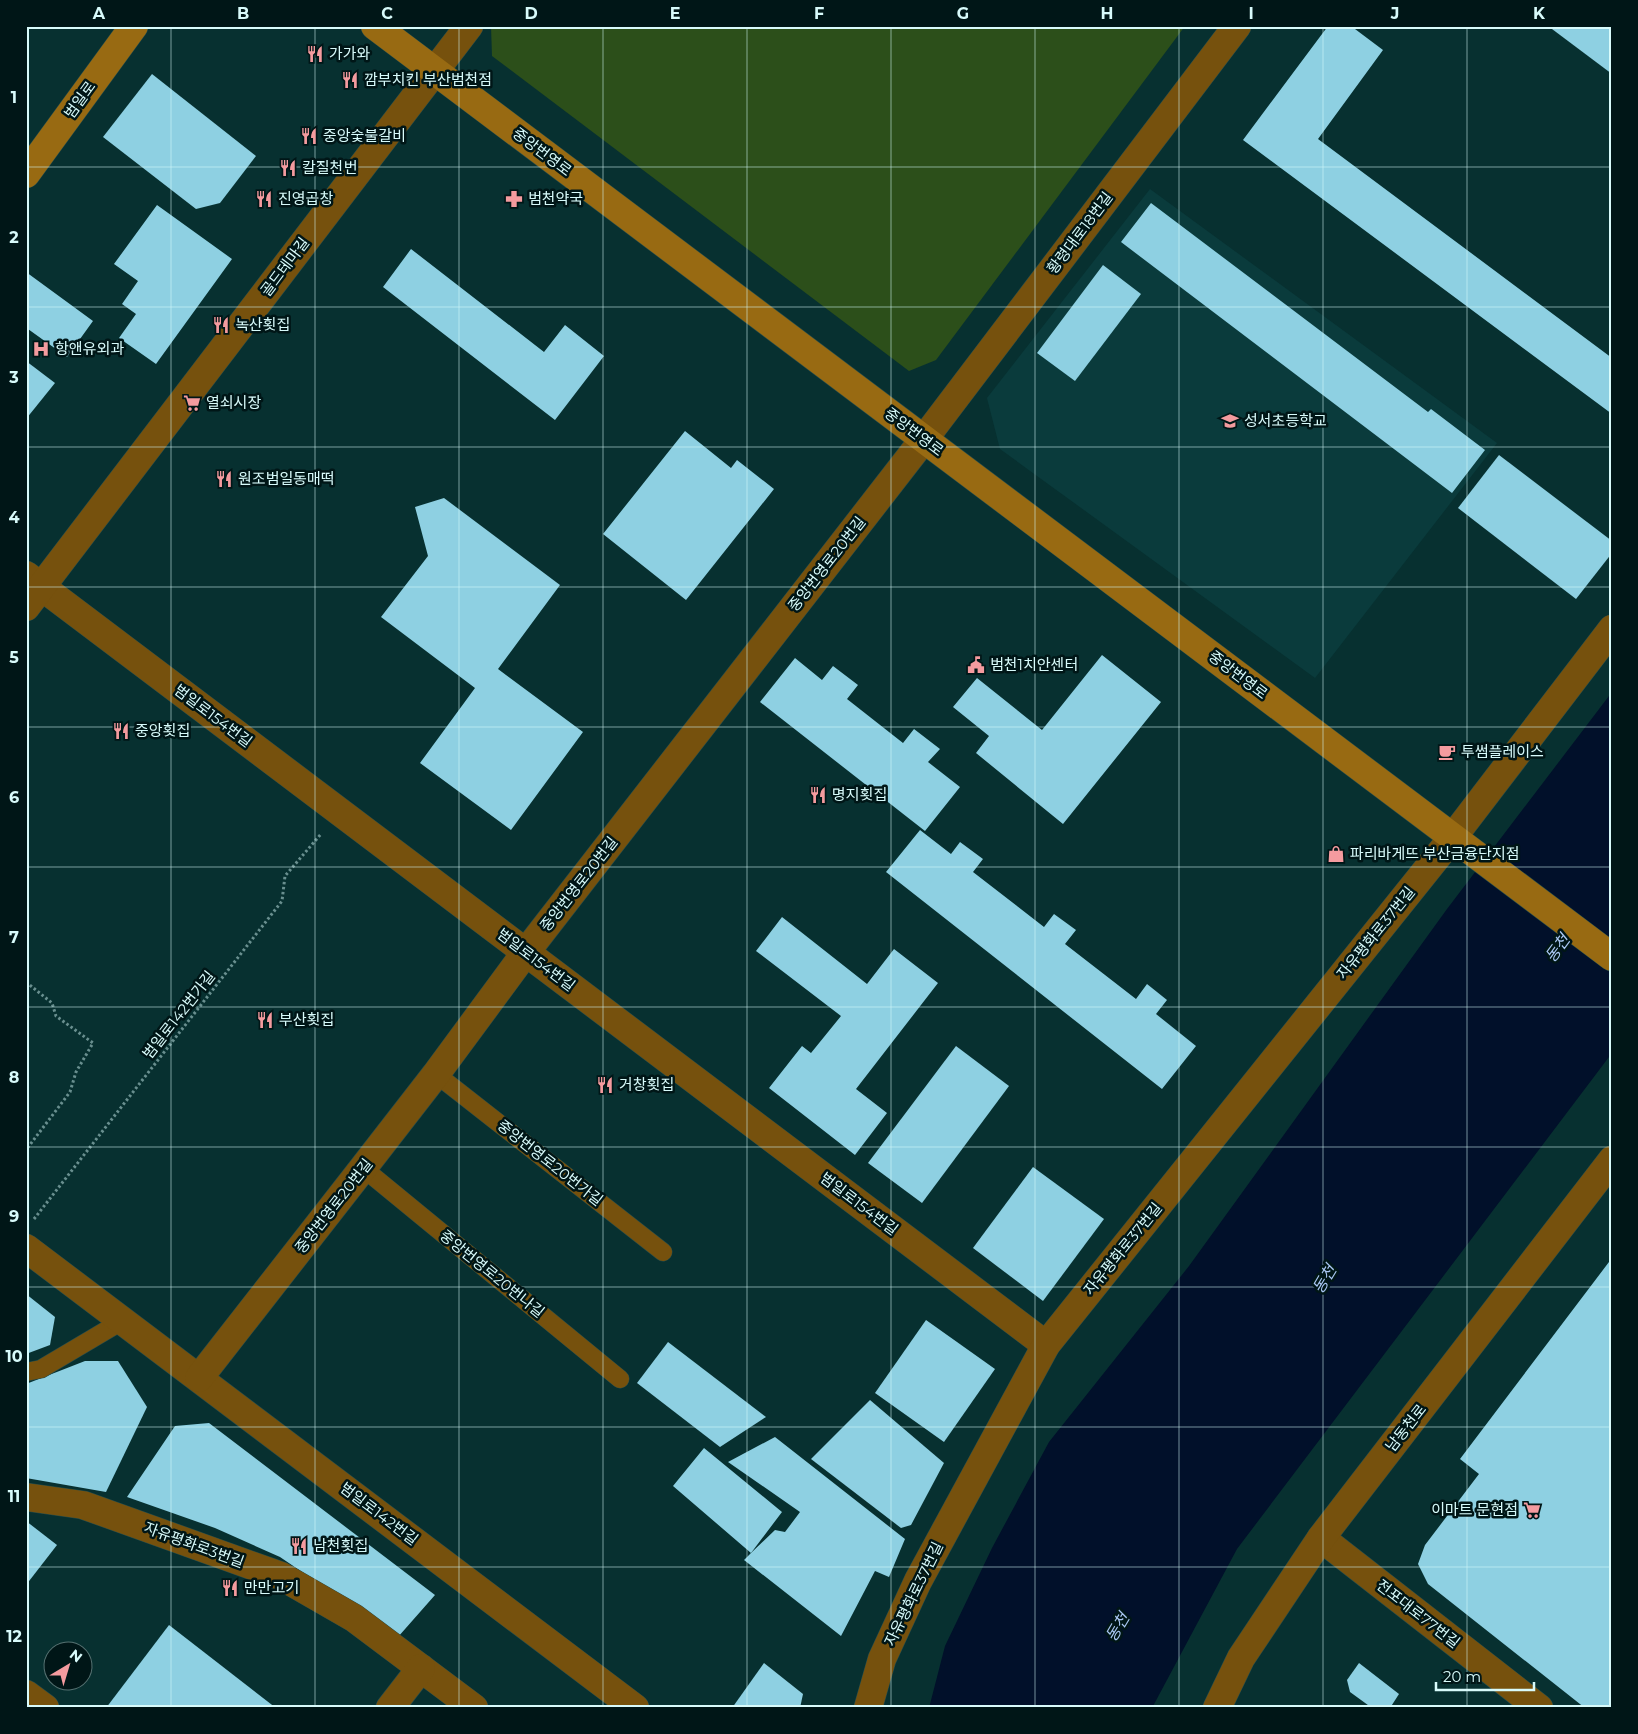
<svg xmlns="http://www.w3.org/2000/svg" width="1638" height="1734" font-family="Montserrat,'Noto Sans KR',sans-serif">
<rect width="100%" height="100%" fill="#073030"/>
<path fill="#0a3b3c" d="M1150 189 1497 443 1315 678 1000 449 987 398Z"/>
<path fill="#2c4f1a" d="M491 26H1185L936 360 909 371 492 56Z"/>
<path fill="#01102a" d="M1612 692V1053L1237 1549 1152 1708H929L945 1646 992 1548 1049 1442 1189 1266 1447 909Z"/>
<g fill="#8ed0e2">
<path d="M1328 26H1351L1383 50 1318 139 1612 358V414L1243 140Z"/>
<path d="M1548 26H1612V74Z"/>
<path d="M152 74 256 156 220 203 196 209 103 137Z"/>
<path d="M1151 203 1428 412 1431 409 1485 450 1452 493 1121 242Z"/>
<path d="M157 205 232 259 156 364 119 338 136 314 122 304 138 281 114 264Z"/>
<path d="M411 249 544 352 565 325 604 356 555 420 383 287Z"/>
<path d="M1103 265 1141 294 1075 381 1037 353Z"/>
<path d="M26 272 93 321 67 357 28 329 26 330Z"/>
<path d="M26 361 55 383 26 419Z"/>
<path d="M685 431 731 468 737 460 774 489 686 600 603 534Z"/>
<path d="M1499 455 1612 541V553L1576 599 1458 508Z"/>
<path d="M444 498 560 585 498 669 583 732 511 830 420 763 475 688 381 617 428 556 415 507Z"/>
<path d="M1102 655 1161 702 1063 824 976 753 989 736 953 707 977 678 1042 730Z"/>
<path d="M795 658 822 680 833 666 858 685 847 699 903 743 914 729 940 749 928 762 960 787 925 831 760 702Z"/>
<path d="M920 830 951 854 960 842 983 859 973 872 1044 927 1054 914 1076 930 1065 944 1136 999 1147 984 1167 1000 1156 1014 1196 1046 1162 1089 886 872Z"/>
<path d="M782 917 867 984 894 949 938 983 856 1089 887 1113 855 1155 769 1088 802 1046 811 1053 841 1016 756 951Z"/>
<path d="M956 1046 1009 1086 922 1203 868 1163Z"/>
<path d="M1033 1167 1104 1219 1043 1301 973 1248Z"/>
<path d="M1612 1258V1708H1585L1428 1584 1418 1564 1425 1545 1479 1474 1460 1459Z"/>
<path d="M26 1294 55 1317 50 1345 26 1354Z"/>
<path d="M926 1320 995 1369 944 1442 875 1393Z"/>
<path d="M668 1342 766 1417 720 1447 637 1383Z"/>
<path d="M85 1361H118L147 1407 106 1492 26 1478V1384Z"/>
<path d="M870 1400 944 1463 911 1525 901 1528 811 1459Z"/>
<path d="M209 1423 435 1595 398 1637 280 1557 215 1528 127 1497 175 1426Z"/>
<path d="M775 1437 905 1539 889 1577 875 1571 841 1636 744 1560 751 1553 673 1486 704 1448 782 1512 751 1553 775 1530 785 1532 800 1512 728 1462Z"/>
<path d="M26 1521 57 1545 26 1585Z"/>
<path d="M169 1625 276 1708H106Z"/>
<path d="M764 1663 803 1694 800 1708H732Z"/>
<path d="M1359 1663 1399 1694 1390 1708H1372L1350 1692 1347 1680Z"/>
</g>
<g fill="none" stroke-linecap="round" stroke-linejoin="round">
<g stroke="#244c4c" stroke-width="19">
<g id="service">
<path d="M436 1074 663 1252"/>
<path d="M363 1168 620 1379"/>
<path d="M26 1372 41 1369 122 1321"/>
</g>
</g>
<g stroke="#244c4c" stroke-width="29">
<g id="minor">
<path d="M26 575 1046 1345"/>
<path d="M26 607 469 26"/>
<path d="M26 1248 635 1708"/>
<path d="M199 1378 363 1168 436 1074 526 952 924 439"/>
<path d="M26 1497 83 1505 281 1576 354 1618 474 1708"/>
<path d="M1321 1538 1539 1708"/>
<path d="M26 1694 45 1708"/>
<path d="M390 1708 421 1668"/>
</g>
</g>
<g stroke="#244c4c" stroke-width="29">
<g id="tertiary">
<path d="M924 439 1237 26"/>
<path d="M868 1708 882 1659 918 1581 1046 1345 1453 837 1612 629"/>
<path d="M1217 1708 1241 1658 1321 1538 1612 1160"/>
</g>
</g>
<g stroke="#244c4c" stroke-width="29">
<g id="secondary">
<path d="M375 26 1612 957"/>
<path d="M26 174 134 26"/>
</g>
</g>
<g stroke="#698f8f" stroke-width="3" stroke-dasharray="2.5 2.5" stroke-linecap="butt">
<path d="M26 982 52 1003 56 1016 93 1043 76 1072 70 1092 26 1150"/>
<path d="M34 1219 282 901 285 876 321 834"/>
</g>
<use href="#service" stroke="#76510d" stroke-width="18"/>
<use href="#minor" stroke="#76510d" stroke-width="28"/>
<use href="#tertiary" stroke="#76510d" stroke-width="28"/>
<use href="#secondary" stroke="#986a12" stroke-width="28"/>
</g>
<path fill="none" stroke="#d8fbfb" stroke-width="1" stroke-opacity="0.55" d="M171 26V1708M315 26V1708M459 26V1708M603 26V1708M747 26V1708M891 26V1708M1035 26V1708M1179 26V1708M1323 26V1708M1467 26V1708M26 167H1612M26 307H1612M26 447H1612M26 587H1612M26 727H1612M26 867H1612M26 1007H1612M26 1147H1612M26 1287H1612M26 1427H1612M26 1567H1612"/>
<defs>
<g id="restaurant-bare" transform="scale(1.35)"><path d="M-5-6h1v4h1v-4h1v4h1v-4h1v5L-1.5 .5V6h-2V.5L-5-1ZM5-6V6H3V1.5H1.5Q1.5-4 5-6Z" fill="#f49b9f" stroke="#001617" stroke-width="2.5" paint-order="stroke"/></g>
<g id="pharmacy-bare" transform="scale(1.35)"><path d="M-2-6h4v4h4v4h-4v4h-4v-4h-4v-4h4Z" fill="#f49b9f" stroke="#001617" stroke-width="2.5" paint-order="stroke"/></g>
<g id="hospital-bare" transform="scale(1.35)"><path d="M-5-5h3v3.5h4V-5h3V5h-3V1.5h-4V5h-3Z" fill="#f49b9f" stroke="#001617" stroke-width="2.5" paint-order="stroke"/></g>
<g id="supermarket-bare" transform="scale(1.35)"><path d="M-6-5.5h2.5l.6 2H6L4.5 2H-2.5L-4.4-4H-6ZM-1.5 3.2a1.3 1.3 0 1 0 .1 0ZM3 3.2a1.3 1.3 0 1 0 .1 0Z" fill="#f49b9f" stroke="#001617" stroke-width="2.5" paint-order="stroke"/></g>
<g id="school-bare" transform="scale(1.35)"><path d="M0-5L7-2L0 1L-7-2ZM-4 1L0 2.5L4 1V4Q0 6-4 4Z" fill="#f49b9f" stroke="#001617" stroke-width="2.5" paint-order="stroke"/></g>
<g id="civic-bare" transform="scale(1.35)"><path d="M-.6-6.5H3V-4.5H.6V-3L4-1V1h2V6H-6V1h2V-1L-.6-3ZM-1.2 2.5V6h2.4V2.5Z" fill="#f49b9f" stroke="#001617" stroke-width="2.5" paint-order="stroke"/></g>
<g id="cafe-bare" transform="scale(1.35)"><path d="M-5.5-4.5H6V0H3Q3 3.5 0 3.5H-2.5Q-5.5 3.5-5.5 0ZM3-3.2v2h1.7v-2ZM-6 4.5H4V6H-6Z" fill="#f49b9f" stroke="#001617" stroke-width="2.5" paint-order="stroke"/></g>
<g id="shop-bare" transform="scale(1.35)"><path d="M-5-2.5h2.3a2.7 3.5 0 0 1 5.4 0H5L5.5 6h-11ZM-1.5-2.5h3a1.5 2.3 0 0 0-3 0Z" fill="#f49b9f" stroke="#001617" stroke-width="2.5" paint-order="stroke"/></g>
</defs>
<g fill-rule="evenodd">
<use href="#restaurant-bare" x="315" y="54"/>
<use href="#restaurant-bare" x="350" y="80"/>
<use href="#restaurant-bare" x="309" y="136"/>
<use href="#restaurant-bare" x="288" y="168"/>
<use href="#restaurant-bare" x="264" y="199"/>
<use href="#pharmacy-bare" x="514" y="199"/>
<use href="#restaurant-bare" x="221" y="325"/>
<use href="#hospital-bare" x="41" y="349"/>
<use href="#supermarket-bare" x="192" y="403"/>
<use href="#school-bare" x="1230" y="421"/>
<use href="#restaurant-bare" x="224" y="479"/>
<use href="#civic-bare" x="976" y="665"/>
<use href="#restaurant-bare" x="121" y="731"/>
<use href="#cafe-bare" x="1447" y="752"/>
<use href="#restaurant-bare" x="818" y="795"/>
<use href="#shop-bare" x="1336" y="854"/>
<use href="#restaurant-bare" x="265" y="1020"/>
<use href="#restaurant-bare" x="605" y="1085"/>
<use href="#supermarket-bare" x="1532" y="1510"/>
<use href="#restaurant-bare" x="299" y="1546"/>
<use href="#restaurant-bare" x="230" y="1588"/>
</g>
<g text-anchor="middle" stroke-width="5" stroke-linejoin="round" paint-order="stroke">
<g font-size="15" fill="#d8fbfb" stroke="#001617" text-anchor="start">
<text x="329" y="59">가가와</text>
<text x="364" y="85">깜부치킨 부산범천점</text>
<text x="323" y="141">중앙숯불갈비</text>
<text x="302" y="173">칼질천번</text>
<text x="278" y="204">진영곱창</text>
<text x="528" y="204">범천약국</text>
<text x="235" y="330">녹산횟집</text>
<text x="55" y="354">항앤유외과</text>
<text x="206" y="408">열쇠시장</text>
<text x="1244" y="426">성서초등학교</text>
<text x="238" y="484">원조범일동매떡</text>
<text x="990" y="670">범천1치안센터</text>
<text x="135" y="736">중앙횟집</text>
<text x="1461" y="757">투썸플레이스</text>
<text x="832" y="800">명지횟집</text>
<text x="1350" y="859">파리바게뜨 부산금융단지점</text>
<text x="279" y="1025">부산횟집</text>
<text x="619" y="1090">거창횟집</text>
<text x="1518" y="1515" text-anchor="end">이마트 문현점</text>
<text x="313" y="1551">남천횟집</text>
<text x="244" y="1593">만만고기</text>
</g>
<g font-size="15" fill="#d8fbfb" stroke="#001617">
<text transform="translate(80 100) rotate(-54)" y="5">범일로</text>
<text transform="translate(542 152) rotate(37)" y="5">중앙번영로</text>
<text transform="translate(1080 233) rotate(-53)" y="5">황령대로18번길</text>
<text transform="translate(285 267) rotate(-53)" y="5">골드테마길</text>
<text transform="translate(914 432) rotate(37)" y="5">중앙번영로</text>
<text transform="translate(827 564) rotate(-52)" y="5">중앙번영로20번길</text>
<text transform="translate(1238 675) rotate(37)" y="5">중앙번영로</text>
<text transform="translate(213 716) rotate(37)" y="5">범일로154번길</text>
<text transform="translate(579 884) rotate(-52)" y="5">중앙번영로20번길</text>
<text transform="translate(1376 933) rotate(-51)" y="5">자유평화로37번길</text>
<text transform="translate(536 960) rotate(37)" y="5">범일로154번길</text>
<text transform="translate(179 1015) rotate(-52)" y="5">범일로142번가길</text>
<text transform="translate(550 1163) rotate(38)" y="5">중앙번영로20번가길</text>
<text transform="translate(859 1204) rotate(37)" y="5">범일로154번길</text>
<text transform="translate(334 1206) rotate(-52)" y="5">중앙번영로20번길</text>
<text transform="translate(1123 1249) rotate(-51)" y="5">자유평화로37번길</text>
<text transform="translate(492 1274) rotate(39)" y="5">중앙번영로20번나길</text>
<text transform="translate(1406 1428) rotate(-52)" y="5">남동천로</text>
<text transform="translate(379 1514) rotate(37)" y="5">범일로142번길</text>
<text transform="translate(194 1545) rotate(20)" y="5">자유평화로3번길</text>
<text transform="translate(914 1594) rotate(-64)" y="5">자유평화로37번길</text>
<text transform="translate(1418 1614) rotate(38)" y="5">전포대로77번길</text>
</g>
<g font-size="16" font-style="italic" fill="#aac8f4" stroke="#001617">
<text transform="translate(1557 948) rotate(-54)" y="6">동천</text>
<text transform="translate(1324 1279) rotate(-59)" y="6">동천</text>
<text transform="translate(1117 1627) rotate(-59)" y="6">동천</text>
</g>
</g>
<rect width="1638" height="1734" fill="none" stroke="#001617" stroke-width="55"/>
<g transform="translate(68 1666) rotate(38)"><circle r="24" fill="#001617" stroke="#567272"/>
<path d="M0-4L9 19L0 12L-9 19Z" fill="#f49b9f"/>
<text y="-8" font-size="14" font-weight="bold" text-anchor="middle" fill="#d8fbfb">N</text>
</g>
<path d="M1436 1682v8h98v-8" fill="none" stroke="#d8fbfb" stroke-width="2.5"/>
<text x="1443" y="1682" font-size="15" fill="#d8fbfb" stroke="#001617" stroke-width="4" paint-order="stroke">20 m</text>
<rect x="28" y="28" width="1582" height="1678" fill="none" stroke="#d8fbfb" stroke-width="2"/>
<g font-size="16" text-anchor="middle" font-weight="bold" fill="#d8fbfb">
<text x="99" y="19">A</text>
<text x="243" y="19">B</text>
<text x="387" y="19">C</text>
<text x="531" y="19">D</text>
<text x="675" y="19">E</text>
<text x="819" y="19">F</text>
<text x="963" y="19">G</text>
<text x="1107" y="19">H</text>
<text x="1251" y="19">I</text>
<text x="1395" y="19">J</text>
<text x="1539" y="19">K</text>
<text x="14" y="103">1</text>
<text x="14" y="243">2</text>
<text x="14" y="383">3</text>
<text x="14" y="523">4</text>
<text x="14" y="663">5</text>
<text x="14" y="803">6</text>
<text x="14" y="943">7</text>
<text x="14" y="1083">8</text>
<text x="14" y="1222">9</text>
<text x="14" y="1362">10</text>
<text x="14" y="1502">11</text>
<text x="14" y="1642">12</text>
</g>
</svg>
